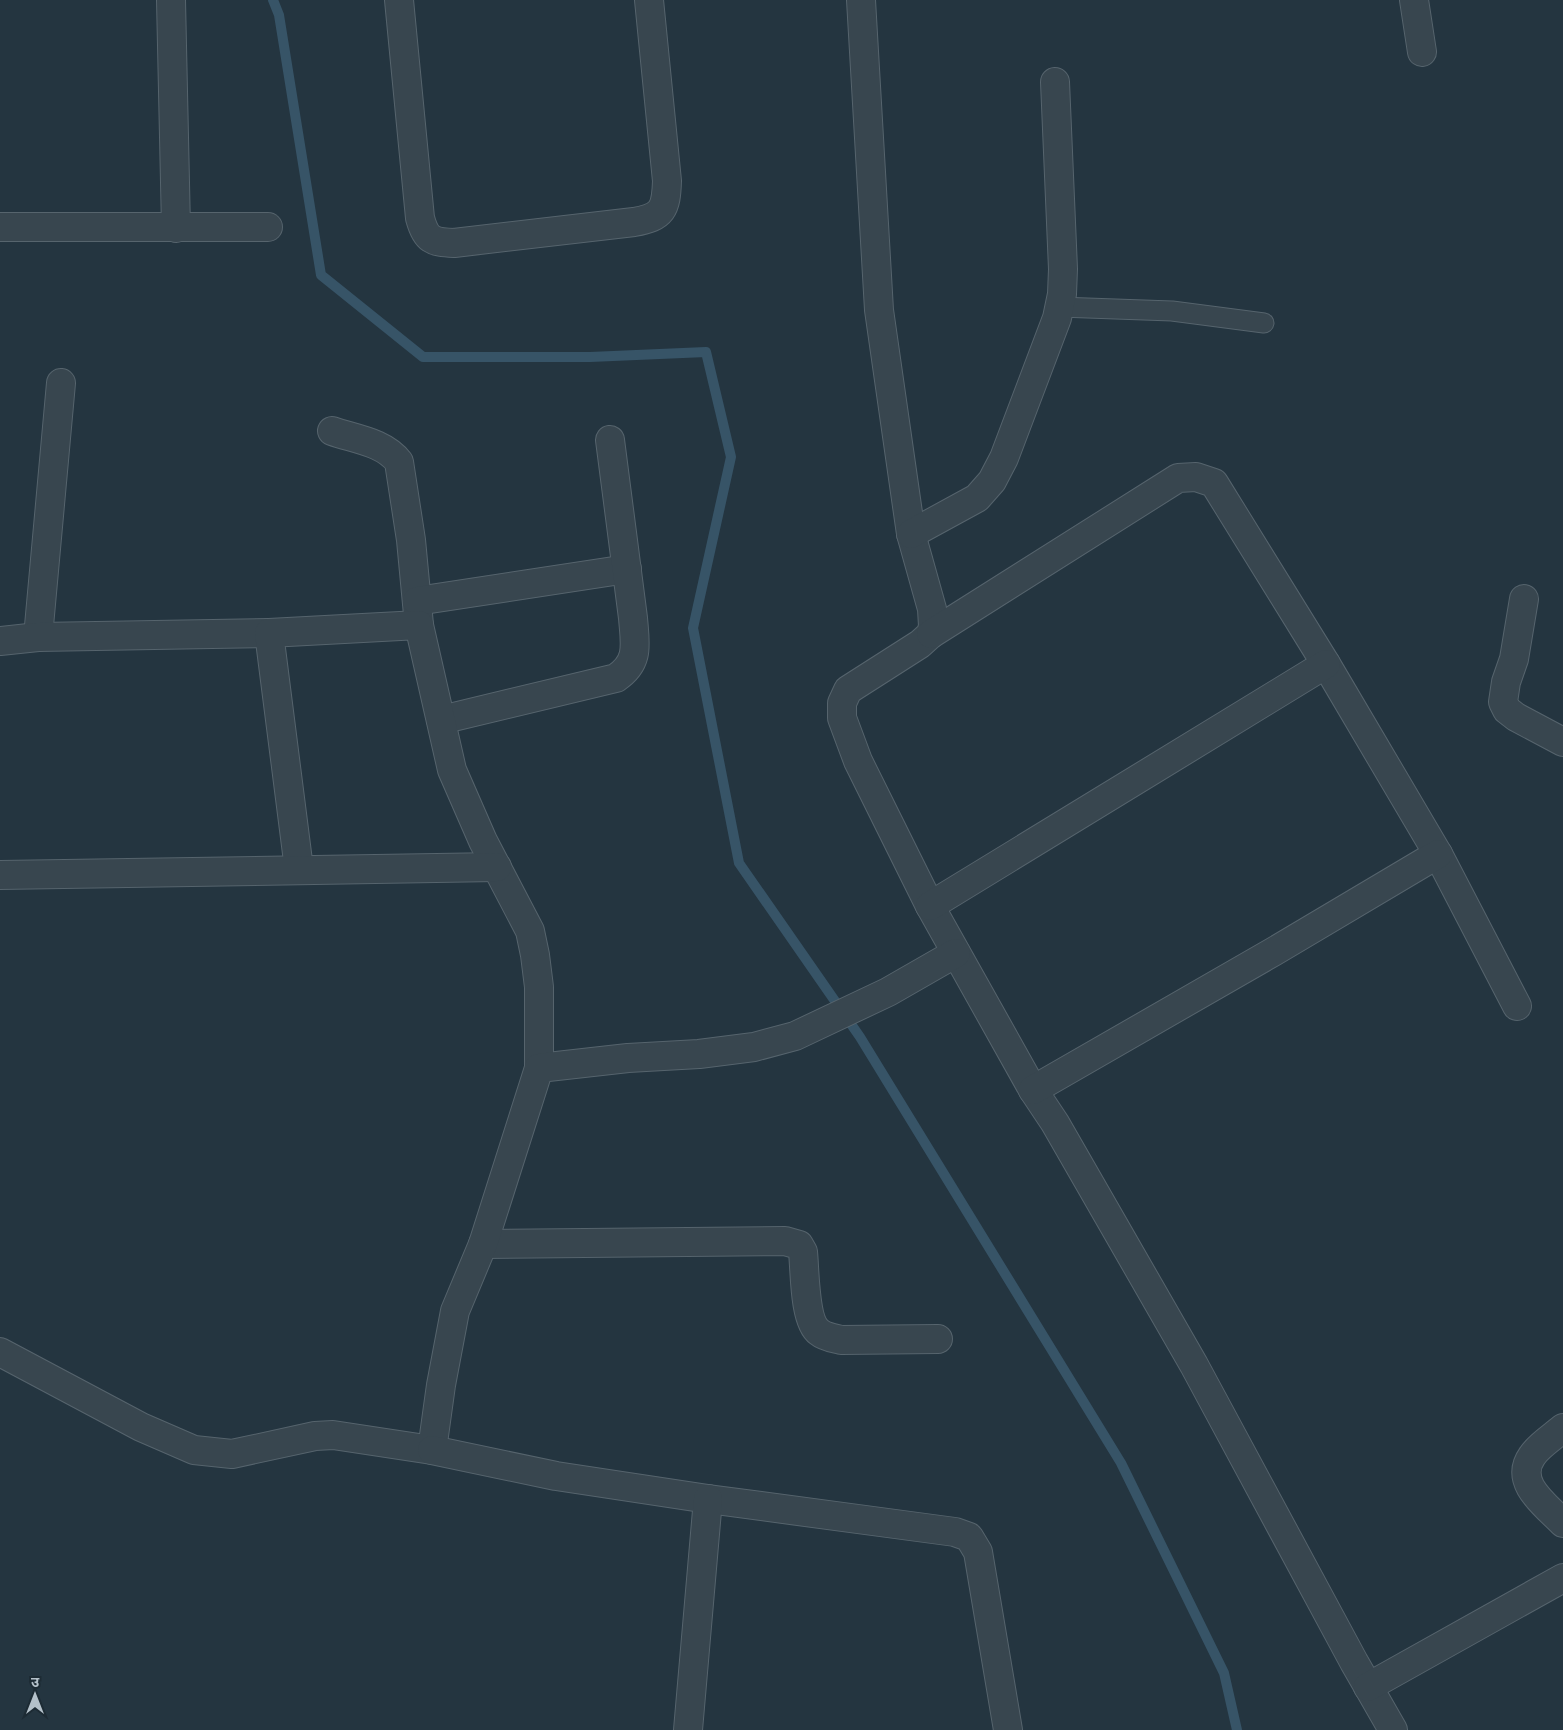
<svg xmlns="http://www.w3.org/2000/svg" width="1563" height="1730" font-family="'Nunito Sans','Noto Sans Devanagari',sans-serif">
<rect width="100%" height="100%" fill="#243540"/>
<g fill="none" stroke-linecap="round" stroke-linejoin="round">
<path stroke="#375467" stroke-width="10" d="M273 0 279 15 321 275 423 357H590L706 352 731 457 693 628 739 863 860 1037 1121 1463 1224 1673 1237 1730"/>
<g stroke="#56646d" stroke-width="21">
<path id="lane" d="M1059 307 1172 311 1264 323"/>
</g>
<g stroke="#56646d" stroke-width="30">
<g id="street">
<path d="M171 0 176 228"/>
<path d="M399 0 420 218C426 240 432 242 454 243L634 222C663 217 666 209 667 181L649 0"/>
<path d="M861 0 879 310 911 534 932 609 933 626 931 634 920 644 848 690 842 703V718L858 761 930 906 1033 1090 1055 1123 1194 1365 1354 1662 1393 1730"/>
<path d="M1414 0 1422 52"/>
<path d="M0 227H268"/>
<path d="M332 431C355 439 384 442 399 462L411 540 419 625"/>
<path d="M911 534 977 498 992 481 1004 458 1057 318 1062 294 1063 269 1055 82"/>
<path d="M1524 599 1514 659 1506 682 1503 702 1507 710 1516 717 1563 742"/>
<path d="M417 601 627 569"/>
<path d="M931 634 1178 478 1196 477 1214 483 1326 664 1438 854 1517 1006"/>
<path d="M38 637 61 383"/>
<path d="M0 641 38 637 269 633"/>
<path d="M441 720 616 678C640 662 635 644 633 618L610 440"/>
<path d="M299 869 269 633 419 625 452 770 483 841 530 931 535 955 539 987V1068"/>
<path d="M0 875 497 867"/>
<path d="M930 906 1326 664"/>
<path d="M1033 1090 1273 952 1438 854"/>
<path d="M483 1244 785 1241 799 1245 803 1252C805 1270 804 1321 819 1332 825 1337 833 1338 841 1340L938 1339"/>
<path d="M0 1352 141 1427 194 1450 232 1454 315 1436 333 1435 432 1450 441 1385 455 1311 483 1244 539 1068 628 1058 699 1054 754 1047 795 1036 888 992 956 953"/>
<path d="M1563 1428C1554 1436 1538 1446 1532 1456 1513 1483 1547 1506 1563 1523"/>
<path d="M432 1450 556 1476 708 1499 955 1532 969 1537 978 1552 1008 1730"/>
<path d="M1368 1687 1563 1578"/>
<path d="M688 1730 708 1499"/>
</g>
</g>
<use href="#lane" stroke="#38464f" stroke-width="19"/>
<use href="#street" stroke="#38464f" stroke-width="28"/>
</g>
<g transform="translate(35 1695)" stroke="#1d2b34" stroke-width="4" paint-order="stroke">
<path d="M0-4L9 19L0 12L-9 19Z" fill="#b4c1ca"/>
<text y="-8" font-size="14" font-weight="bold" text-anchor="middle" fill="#b4c1ca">उ</text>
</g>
</svg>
